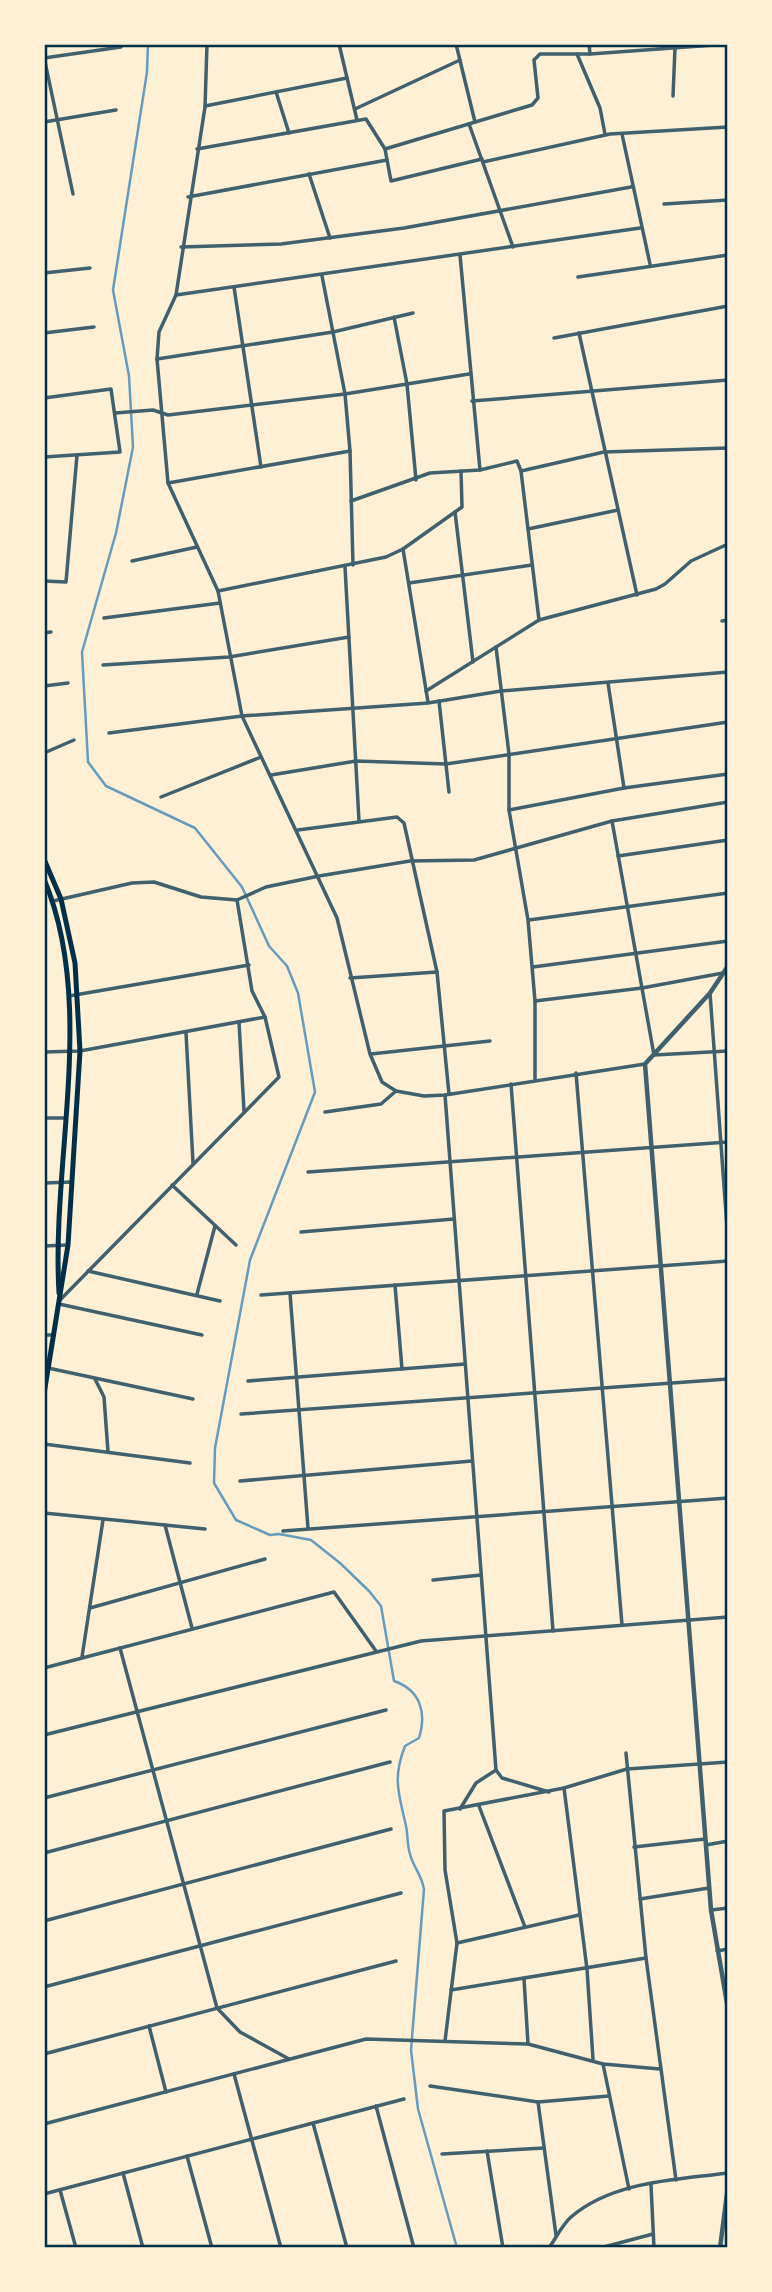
<svg xmlns="http://www.w3.org/2000/svg" width="772" height="2292" font-family="'DejaVu Sans',sans-serif">
<rect width="100%" height="100%" fill="#fdf0d5"/>
<g fill="none" stroke-linecap="round" stroke-linejoin="round">
<path stroke="#669bbc" stroke-width="2.5" d="M148 44 147 72 113 290 129 376 133 447 116 533 82 652 88 762 106 786 195 828 242 887 269 946 287 966 298 993 315 1092 250 1260 215 1448 214 1483 236 1520 270 1535 279 1534 311 1540 340 1563 369 1591 381 1606 394 1681C420 1690 427 1712 419 1738L405 1746C392 1779 399 1794 406 1826 408 1835 407 1845 410 1854 413 1867 421 1873 424 1889L411 2050 418 2109 457 2248"/>
<g stroke="#3f606c" stroke-width="3.5">
<path d="M207 44 205 107 176 295 159 332 157 359 168 483 218 591 242 716 337 918 370 1054 382 1082 396 1091 424 1096 445 1095 645 1064"/>
<path d="M339 44 357 120"/>
<path d="M456 44 475 122"/>
<path d="M589 44 590 54"/>
<path d="M577 54 600 108 605 134"/>
<path d="M44 57 73 194"/>
<path d="M44 58 121 47"/>
<path d="M276 92 289 133"/>
<path d="M673 96 675 48"/>
<path d="M205 106 347 78"/>
<path d="M355 109 460 60"/>
<path d="M44 122 116 110"/>
<path d="M469 124 513 247"/>
<path d="M622 134 650 264"/>
<path d="M197 149 366 119 385 149 391 181 482 159"/>
<path d="M385 149 532 105 538 98 534 60 540 54H590L728 44"/>
<path d="M483 162 610 134 728 127"/>
<path d="M309 174 330 238"/>
<path d="M188 197 387 160"/>
<path d="M664 204 728 200"/>
<path d="M181 247 281 244 404 228 631 187"/>
<path d="M460 255 480 470"/>
<path d="M44 273 90 268"/>
<path d="M322 276 345 394 350 451 353 565"/>
<path d="M578 277 728 255"/>
<path d="M234 287 261 467"/>
<path d="M176 295 640 228"/>
<path d="M394 317 407 384 416 480"/>
<path d="M44 333 94 327"/>
<path d="M579 333 637 595"/>
<path d="M554 338 728 306"/>
<path d="M157 359 333 332 413 313"/>
<path d="M44 398 111 389 120 452 44 457"/>
<path d="M472 401 728 380"/>
<path d="M115 413 153 410 168 415 345 394 469 374"/>
<path d="M521 471 604 452 728 448"/>
<path d="M168 483 350 451"/>
<path d="M351 501 430 473 480 470 517 461 521 471 539 620"/>
<path d="M455 512 473 662"/>
<path d="M528 529 618 510"/>
<path d="M403 549 428 702"/>
<path d="M132 561 197 547"/>
<path d="M345 567 359 821"/>
<path d="M44 581 66 582 77 455"/>
<path d="M409 583 532 565"/>
<path d="M218 591 386 557 403 549 462 507 461 471"/>
<path d="M104 618 220 603"/>
<path d="M722 621 728 620"/>
<path d="M44 633 51 632"/>
<path d="M496 647 509 754V810L528 920 535 1001V1079"/>
<path d="M103 665 229 657 349 637"/>
<path d="M608 683 624 788"/>
<path d="M44 686 68 683"/>
<path d="M426 691 539 620 656 589 665 584 691 561 728 544"/>
<path d="M439 701 449 792"/>
<path d="M109 733 242 716 428 703 501 691 728 672"/>
<path d="M44 753 74 740"/>
<path d="M271 775 356 761 446 764 728 722"/>
<path d="M161 797 261 757"/>
<path d="M509 810 624 788 728 774"/>
<path d="M612 821 654 1055 728 1051"/>
<path d="M298 830 397 817 404 823 437 972 449 1094"/>
<path d="M618 856 728 840"/>
<path d="M237 900 266 887 319 876 410 861 474 860 612 821 728 802"/>
<path d="M53 901 132 883 154 882 201 897 237 900 252 991 265 1017 279 1077 60 1300"/>
<path d="M529 920 728 893"/>
<path d="M533 967 728 941"/>
<path d="M350 978 437 972"/>
<path d="M710 993 728 1241"/>
<path d="M69 996 249 965"/>
<path d="M535 1001 642 988 723 973"/>
<path d="M239 1022 244 1111"/>
<path d="M186 1033 193 1163"/>
<path d="M44 1052 80 1051 265 1017"/>
<path d="M371 1054 490 1041"/>
<path d="M576 1073 622 1625"/>
<path d="M511 1084 553 1631"/>
<path d="M445 1095 496 1770 502 1778 549 1792"/>
<path d="M325 1112 381 1104 396 1091"/>
<path d="M44 1118H64"/>
<path d="M308 1172 728 1142"/>
<path d="M44 1183 72 1182"/>
<path d="M172 1185 236 1245"/>
<path d="M301 1232 454 1219"/>
<path d="M44 1246 68 1245"/>
<path d="M88 1271 220 1301"/>
<path d="M395 1285 402 1369"/>
<path d="M290 1293 308 1528"/>
<path d="M197 1294 215 1226"/>
<path d="M261 1295 728 1261"/>
<path d="M59 1304 202 1335"/>
<path d="M44 1335H53"/>
<path d="M48 1368 193 1399"/>
<path d="M95 1379 104 1397 108 1452"/>
<path d="M248 1381 465 1364"/>
<path d="M241 1414 728 1379"/>
<path d="M44 1444 190 1463"/>
<path d="M240 1481 472 1461"/>
<path d="M44 1513 205 1529"/>
<path d="M165 1525 192 1628"/>
<path d="M283 1531 728 1498"/>
<path d="M433 1580 481 1575"/>
<path d="M90 1608 265 1559"/>
<path d="M120 1648 217 2008 240 2032 289 2059"/>
<path d="M82 1657 103 1520"/>
<path d="M44 1668 334 1592 376 1651"/>
<path d="M44 1735 421 1641 728 1617"/>
<path d="M626 1753 646 1958 676 2180"/>
<path d="M564 1788 587 1969 593 2059"/>
<path d="M44 1798 386 1710"/>
<path d="M479 1806 525 1927"/>
<path d="M460 1809 476 1783 496 1770"/>
<path d="M706 1845 728 1841"/>
<path d="M634 1847 705 1839"/>
<path d="M44 1853 390 1762"/>
<path d="M640 1899 709 1888"/>
<path d="M711 1910 728 1908"/>
<path d="M44 1921 391 1829"/>
<path d="M457 1943 579 1915"/>
<path d="M717 1951 728 1949"/>
<path d="M524 1979 528 2044"/>
<path d="M44 1987 401 1893"/>
<path d="M451 1990 646 1958"/>
<path d="M149 2026 166 2092"/>
<path d="M445 2041 457 1943 445 1870 444 1811 564 1788 627 1769 728 1762"/>
<path d="M44 2054 396 1961"/>
<path d="M603 2064 629 2189"/>
<path d="M234 2074 281 2248"/>
<path d="M430 2086 538 2102 609 2096"/>
<path d="M538 2102 556 2235"/>
<path d="M376 2106 414 2248"/>
<path d="M313 2123 347 2248"/>
<path d="M44 2124 366 2039 528 2044 603 2064 660 2069"/>
<path d="M487 2151 503 2248"/>
<path d="M442 2154 544 2148"/>
<path d="M187 2156 212 2248"/>
<path d="M123 2173 143 2248"/>
<path d="M651 2185 654 2248"/>
<path d="M60 2190 76 2248"/>
<path d="M44 2194 404 2099"/>
<path d="M549 2248C556 2238 562 2225 571 2217 613 2181 676 2180 728 2173"/>
<path d="M600 2248 653 2234"/>
</g>
<g stroke="#3f606c" stroke-width="4.5">
<path d="M728 966 710 993 645 1064 711 1910 728 2009"/>
<path d="M720 2248 728 2186"/>
</g>
<g stroke="#003049" stroke-width="5">
<path d="M44 859 61 899 75 963 80 1051 68 1245 44 1394"/>
<path d="M44 879C97 1005 51 1160 59 1293"/>
</g>
</g>
<rect width="772" height="2292" fill="none" stroke="#fdf0d5" stroke-width="91"/>
<rect x="46" y="46" width="680" height="2200" fill="none" stroke="#003049" stroke-width="2.5"/>
</svg>
